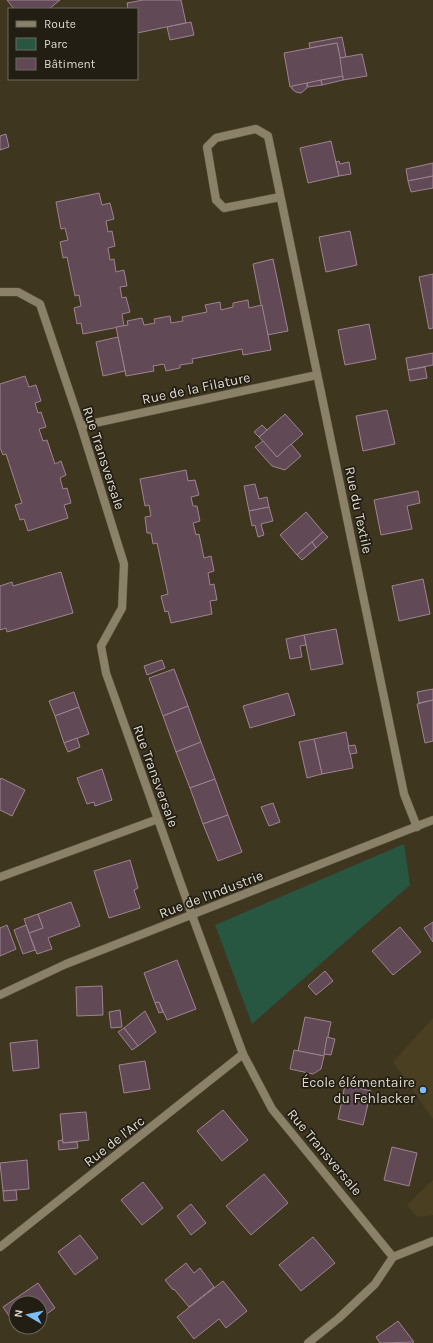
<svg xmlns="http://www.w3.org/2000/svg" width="433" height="1343" font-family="Karla,sans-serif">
<rect width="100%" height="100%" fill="#3f3620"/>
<g fill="#4a3f20">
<path d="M433 1018V1119L393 1062Z"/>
<path d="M433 1180V1215L417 1217 407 1205Z"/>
</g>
<path fill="#275641" d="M404 844 410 885 252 1024 215 925Z"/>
<g fill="#614956" stroke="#9e8391">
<path d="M7 0H60L49 9H14Z"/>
<path d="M143 0H181L186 23 137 33V9H128L127 3Z"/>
<path d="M191 22 194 35 170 40 167 27Z"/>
<path d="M342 37 346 57 340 58 337 43 310 48 309 43Z"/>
<path d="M337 43 344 76 290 87 284 53Z"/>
<path d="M362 54 367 76 343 80 340 58Z"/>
<path d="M343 76V80L322 85 321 80Z"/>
<path d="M321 80 322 85 308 87 307 83Z"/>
<path d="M307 83V88L301 93 296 92 292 89V86Z"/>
<path d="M6 134 9 147 0 150V136Z"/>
<path d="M331 141 339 176 308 183 300 148Z"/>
<path d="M339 161 340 164 349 162 351 174 339 176 336 162Z"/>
<path d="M433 163V176L408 181 406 169Z"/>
<path d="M433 176V188L411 192 408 181Z"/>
<path d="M99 193 102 205 110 203 114 219 106 221 108 232 112 231 115 246 108 248 110 260 114 259 116 272 124 270 127 286 120 287 122 298 126 297 130 312 122 314 124 326 83 334 81 323 77 324 74 308 81 306 79 295 75 296 67 257 63 258 60 242 68 240 65 228 61 229 56 202Z"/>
<path d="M350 231 357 265 326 272 319 237Z"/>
<path d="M273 259 288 331 267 335 253 264Z"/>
<path d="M433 274V328L429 329 419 277Z"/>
<path d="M248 300 249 308 262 305 271 350 243 355 242 349 192 359 193 363 180 365V368L166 371 164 364 153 366 154 371 126 376 116 327 128 325 127 321 142 318 144 325 155 323 154 319 170 316 171 323 183 321 182 317 207 312 205 305 220 302 221 310 233 307V303Z"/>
<path d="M369 324 376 359 345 365 338 330Z"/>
<path d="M118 337 125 371 103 376 96 342Z"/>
<path d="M433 353V365L408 370 406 358Z"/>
<path d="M425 367 427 378 410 381 408 370Z"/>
<path d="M25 376 29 387 36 385 41 401 35 403 38 413 41 412 46 427 39 429 43 441 47 440 55 464 61 461 66 475 60 478 63 489 67 488 71 503 64 505 68 518 28 531 24 519 20 520 15 505 22 503 6 454 3 455 0 448V384Z"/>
<path d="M387 410 395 444 363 451 356 416Z"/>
<path d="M285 414 303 434 277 457 259 437Z"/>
<path d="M262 425 267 430 259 437 254 432Z"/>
<path d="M263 441 277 457 291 444 301 456 285 470 272 466 255 447Z"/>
<path d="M186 470 188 481 195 480 199 495 191 497 193 506H197L200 521 193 523 196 535 199 534 204 558 211 556 214 571 208 573 210 585 214 584 217 600 210 601 212 614 171 623 168 611 165 612 161 596 168 594 157 543 153 544 151 533H147L145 517 151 516 149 505 145 506 140 479Z"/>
<path d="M255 484 259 499 267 497 269 507 249 511 244 486Z"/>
<path d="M418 491 420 503 407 506 412 529 381 535 374 500Z"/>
<path d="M269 507 273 521 261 524 264 535 258 537 255 525 252 526 249 511Z"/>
<path d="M306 512 323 532 297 555 280 535Z"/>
<path d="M323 532 328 537 316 548 312 542Z"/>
<path d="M312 542 316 548 302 560 297 555Z"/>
<path d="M61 572 73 613 7 632 6 628 0 630V586L12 582 13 586Z"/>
<path d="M423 579 430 614 399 621 392 586Z"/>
<path d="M336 629 343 664 311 670 304 635Z"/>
<path d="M304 635 306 645 300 646 302 657 290 659 286 639Z"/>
<path d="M162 660 165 668 147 675 144 666Z"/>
<path d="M174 669 188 706 163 716 149 678Z"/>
<path d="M433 689V700L419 703 417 692Z"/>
<path d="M74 692 79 707 55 716 49 701Z"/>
<path d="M288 693 295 715 250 728 243 706Z"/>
<path d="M433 700V741L425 743 417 704Z"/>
<path d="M188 706 201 742 176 752 163 716Z"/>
<path d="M79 707 89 734 64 743 55 716Z"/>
<path d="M346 732 353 768 322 774 314 739Z"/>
<path d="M77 738 80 747 68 752 64 743Z"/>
<path d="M314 739 322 774 307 778 299 742Z"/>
<path d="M201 742 215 779 190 788 176 752Z"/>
<path d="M355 745 357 753 350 754 348 746Z"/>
<path d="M102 769 112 800 95 806 94 802 87 804 77 778Z"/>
<path d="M1 778 25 790 12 816 0 810V780Z"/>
<path d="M215 779 228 815 203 824 190 788Z"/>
<path d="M273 803 280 822 269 826 261 807Z"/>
<path d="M228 815 242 852 218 861 203 824Z"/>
<path d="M130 860 138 888 134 890 140 908 109 918 94 871Z"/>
<path d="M71 902 80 926 48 938 52 949 37 954 29 933 43 928 38 914Z"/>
<path d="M38 914 43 928 29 933 24 919Z"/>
<path d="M433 922V942L424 928Z"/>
<path d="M7 925 16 949 0 956V928Z"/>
<path d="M26 925 35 950 23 954 14 930Z"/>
<path d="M400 927 421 952 393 975 372 951Z"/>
<path d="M177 960 196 1009 167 1020 159 1002 155 1003 144 973Z"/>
<path d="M325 971 333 981 316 995 308 986Z"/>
<path d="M102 986 103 1015 77 1016 76 987Z"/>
<path d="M159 1002 163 1012 159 1013 155 1003Z"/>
<path d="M120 1010 122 1027 111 1028 109 1012Z"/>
<path d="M145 1011 156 1032 138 1046 124 1028Z"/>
<path d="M305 1017 331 1022 324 1056 298 1051Z"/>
<path d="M124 1028 138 1046 132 1050 118 1032Z"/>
<path d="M327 1037 335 1039 331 1055 324 1054Z"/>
<path d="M37 1040 39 1068 13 1071 10 1043Z"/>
<path d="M294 1050 324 1056 321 1069 313 1074 290 1069Z"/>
<path d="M145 1061 150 1089 124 1093 119 1065Z"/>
<path d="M345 1085 371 1091 363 1125 338 1119Z"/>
<path d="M223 1110 248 1140 222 1161 197 1131Z"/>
<path d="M86 1112 89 1140 63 1143 60 1114Z"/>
<path d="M62 1140 63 1143 77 1142 78 1148 59 1150 58 1141Z"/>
<path d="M392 1147 417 1153 409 1186 384 1180Z"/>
<path d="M27 1160 29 1189 3 1191 0 1163Z"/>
<path d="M264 1174 288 1203 251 1235 226 1206Z"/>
<path d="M143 1182 163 1208 142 1225 121 1200Z"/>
<path d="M16 1190 17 1200 4 1201 3 1191Z"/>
<path d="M191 1204 206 1223 191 1235 177 1216Z"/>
<path d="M80 1235 98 1258 75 1275 58 1252Z"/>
<path d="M313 1237 335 1263 301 1291 279 1265Z"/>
<path d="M186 1263 194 1273 200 1268 214 1287 189 1307 174 1289 173 1290 165 1280Z"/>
<path d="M223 1281 247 1311 226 1328 219 1319 194 1339 177 1317Z"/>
<path d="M38 1283 55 1308 40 1319V1303H16V1326L3 1307Z"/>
<path d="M398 1321 414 1342 380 1343 376 1337Z"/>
</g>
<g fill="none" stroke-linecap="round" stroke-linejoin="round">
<g stroke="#5a533e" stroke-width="9">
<g id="minor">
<path d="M280 197 224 208 216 200 207 147 216 138 256 129 268 136 404 794 417 827"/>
<path d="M0 292H18L40 304 81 426 124 564 122 608 101 646 106 673 192 915 243 1054 272 1109 393 1257"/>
<path d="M81 426 317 375"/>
<path d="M0 877 158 819"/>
<path d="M0 995 66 964 433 820"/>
<path d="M0 1247 243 1054"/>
<path d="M308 1343 339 1318 375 1284 393 1257 433 1241"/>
</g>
</g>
<use href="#minor" stroke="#8b8168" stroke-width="8"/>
</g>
<circle fill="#7dbef9" stroke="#221e14" stroke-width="1.5" cx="423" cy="1090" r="4"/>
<g text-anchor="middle" stroke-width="3.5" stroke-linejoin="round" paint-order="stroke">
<g font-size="14" fill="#dfdacc" stroke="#221e14">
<text transform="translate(196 388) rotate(-12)" y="5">Rue de la Filature</text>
<text transform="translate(104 458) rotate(72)" y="5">Rue Transversale</text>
<text transform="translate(359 510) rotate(78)" y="5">Rue du Textile</text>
<text transform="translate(156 776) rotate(70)" y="5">Rue Transversale</text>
<text transform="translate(211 894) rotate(-21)" y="5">Rue de l'Industrie</text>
<text transform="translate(114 1141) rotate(-38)" y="5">Rue de l'Arc</text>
<text transform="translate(325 1152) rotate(50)" y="5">Rue Transversale</text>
</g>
<g font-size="14" fill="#dfdacc" stroke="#221e14" text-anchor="end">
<text x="415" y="1087">École élémentaire<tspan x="415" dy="16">du Fehlacker</tspan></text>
</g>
</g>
<rect x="8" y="8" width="130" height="72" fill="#221e14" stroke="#6e695e"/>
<rect x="16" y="21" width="20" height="6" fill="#8b8168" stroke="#6e695e"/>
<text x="44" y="28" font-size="12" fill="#dfdacc">Route</text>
<rect x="16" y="38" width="20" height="12" fill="#275641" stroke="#6e695e"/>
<text x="44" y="48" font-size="12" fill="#dfdacc">Parc</text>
<rect x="16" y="58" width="20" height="12" fill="#614956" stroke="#6e695e"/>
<text x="44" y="68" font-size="12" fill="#dfdacc">Bâtiment</text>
<g transform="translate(28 1315) rotate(279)"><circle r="19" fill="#221e14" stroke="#6e695e"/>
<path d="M0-3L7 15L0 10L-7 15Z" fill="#7dbef9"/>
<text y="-6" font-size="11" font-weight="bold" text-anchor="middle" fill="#dfdacc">N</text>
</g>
</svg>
